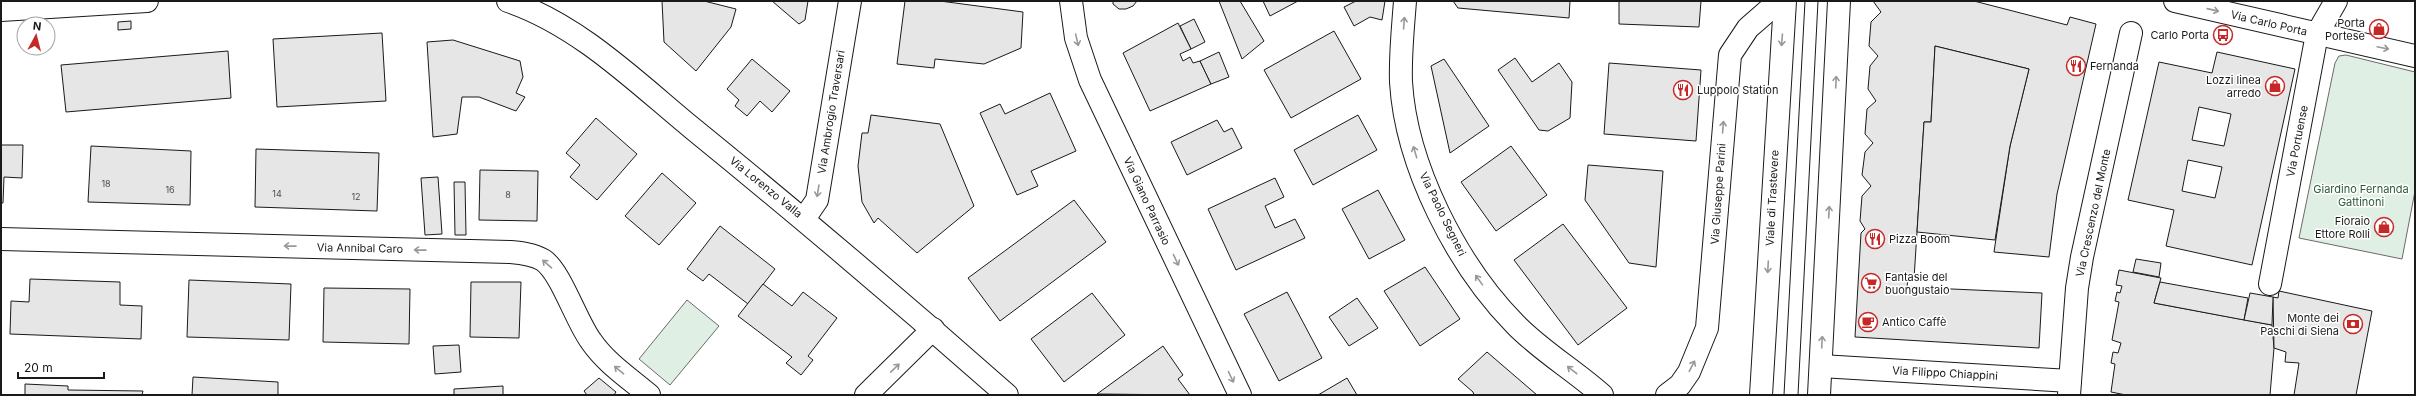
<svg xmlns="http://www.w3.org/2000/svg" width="2416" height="396" font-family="Inter,sans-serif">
<rect width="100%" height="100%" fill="#fff"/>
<g fill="#e0efe3" stroke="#6a6a6a">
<path d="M2346 55 2415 72V191L2402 259 2299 238 2335 63 2339 56Z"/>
<path d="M687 300 719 326 670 385 639 359Z"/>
</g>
<g fill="#e6e6e6" stroke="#1a1a1a" fill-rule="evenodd">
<path d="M662 1H704L736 9 731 27 696 71 664 42Z"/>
<path d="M772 1H808L805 20 799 24Z"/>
<path d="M905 1H940L1023 12 1021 48 984 64 935 59 934 68 897 64Z"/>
<path d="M1113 1H1137L1133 6 1126 9H1119L1113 4Z"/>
<path d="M1219 1H1240L1264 41 1242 59Z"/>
<path d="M1263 1H1298L1270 16Z"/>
<path d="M1356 1H1385L1382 20 1370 17 1354 26 1344 7Z"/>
<path d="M1453 1H1570L1569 18 1458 8Z"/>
<path d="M1619 1H1701L1699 27 1619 24Z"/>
<path d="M1873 1H1974L2067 25 2070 17 2096 24 2057 194 2049 257 1994 252 2010 146 2029 69 1935 46 1931 122H1924L1914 279 1908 278 1907 287 2042 293 2039 348 1855 337 1861 233 1865 229 1860 221 1862 196 1871 186 1862 175 1865 152 1873 143 1865 134 1867 109 1876 101 1868 89 1870 66 1878 56 1869 46 1871 22 1881 12Z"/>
<path d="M1194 19 1205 42 1191 49 1180 26Z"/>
<path d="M131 21V29L118 30V22Z"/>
<path d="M1178 23 1191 49 1180 54 1183 61 1190 57 1193 63 1200 61 1211 84 1150 111 1123 53Z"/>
<path d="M1334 31 1361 79 1291 118 1264 70Z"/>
<path d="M382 33 386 101 277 107 273 39Z"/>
<path d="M453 40 520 61 523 77 516 93 525 97 516 111 479 97H462L457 134 433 137 427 42Z"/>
<path d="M1935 46 2029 69 2010 146 1995 240 1917 232 1924 122H1931Z"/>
<path d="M228 51 231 98 66 112 61 65Z"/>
<path d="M1219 52 1229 77 1211 84 1200 61Z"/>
<path d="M2217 52 2295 69 2252 265 2166 246 2174 210 2128 200 2159 62 2212 73ZM2199 107 2231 114 2224 146 2192 140ZM2188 160 2222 167 2215 198 2182 191Z"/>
<path d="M1515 58 1532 82 1559 63 1572 82 1570 118 1548 131 1539 130 1498 70Z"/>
<path d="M752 59 790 91 772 112 760 101 747 116 735 106 739 100 727 89Z"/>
<path d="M1444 59 1489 126 1450 153 1431 66Z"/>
<path d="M1609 63 1701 70 1696 141 1604 134Z"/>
<path d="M1050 93 1076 151 1031 171 1038 186 1017 195 980 113 1000 104 1005 114Z"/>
<path d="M871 115 940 124 974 206 917 253 878 218 874 223 862 202 858 166 862 133H868Z"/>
<path d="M1358 115 1377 150 1313 185 1294 150Z"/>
<path d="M596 118 637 154 597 200 570 177 580 165 566 153Z"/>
<path d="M1217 120 1224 132 1232 128 1242 148 1187 175 1171 142Z"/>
<path d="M1 145H23L22 178 4 177 3 203H1Z"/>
<path d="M91 146 191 151 190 205 88 202Z"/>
<path d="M1511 146 1547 195 1496 231 1461 182Z"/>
<path d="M256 149 379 153 377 211 255 207Z"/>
<path d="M1588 165 1663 171 1656 267 1629 263 1585 200Z"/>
<path d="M480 170 538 171 537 221 479 220Z"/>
<path d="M662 173 696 203 659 245 625 216Z"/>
<path d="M438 177 442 234 425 235 421 178Z"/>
<path d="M1275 178 1284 197 1265 206 1275 228 1295 219 1305 238 1236 270 1208 209Z"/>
<path d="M454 182H465L466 235H455Z"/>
<path d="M1378 190 1405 240 1369 259 1342 209Z"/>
<path d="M1074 200 1106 242 1000 321 968 278Z"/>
<path d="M1563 224 1627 308 1578 345 1514 260Z"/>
<path d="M720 226 775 269 748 304 709 274 703 281 687 269Z"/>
<path d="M2136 259 2161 263 2159 277 2133 272Z"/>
<path d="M1425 267 1460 319 1420 346 1384 291Z"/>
<path d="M2119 270 2161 278 2154 303 2272 325 2274 348 2270 395H2126L2111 392 2115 364 2111 363 2113 352 2118 353 2121 343 2112 340 2119 302 2115 301 2117 292 2120 293 2122 286 2116 285Z"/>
<path d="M30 279 120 282V305L142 306 141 339 10 334 11 301 29 302Z"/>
<path d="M189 280 291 284 289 340 187 337Z"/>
<path d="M471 282H521L519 338 470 337Z"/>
<path d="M2160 282 2248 298 2244 320 2154 303Z"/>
<path d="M763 284 792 306 803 292 837 318 808 356 813 360 801 375 786 363 792 357 738 316Z"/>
<path d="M324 288 410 289 409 344 323 342Z"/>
<path d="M2279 291 2372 311 2356 395H2294L2299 363 2285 362 2286 352 2274 348 2273 297 2278 298Z"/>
<path d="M1287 292 1322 358 1279 381 1244 314Z"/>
<path d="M1092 293 1125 335 1064 382 1031 339Z"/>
<path d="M2250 293 2273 297 2272 325 2244 320Z"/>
<path d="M1357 298 1378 328 1349 346 1329 317Z"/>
<path d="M459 345 461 372 435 374 433 346Z"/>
<path d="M1163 346 1183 375 1178 379 1190 395 1097 394Z"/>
<path d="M1487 352 1537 395H1474L1473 392 1458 379Z"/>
<path d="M193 377 278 382V395H192Z"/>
<path d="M599 378 616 392 614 395H587L584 391Z"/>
<path d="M1347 378 1357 395H1318Z"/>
<path d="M25 384 68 386V390L143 391 142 395H25Z"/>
<path d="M503 386V395H454V389Z"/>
</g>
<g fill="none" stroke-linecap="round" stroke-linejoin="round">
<g stroke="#1a1a1a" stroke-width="24">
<g id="street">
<path d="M508 1C579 25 636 82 692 128 799 215 904 304 1007 395"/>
<path d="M1071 1 1076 38 1090 80 1240 395"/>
<path d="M1405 1C1403 28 1400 55 1401 82 1406 166 1457 265 1515 324 1541 351 1574 370 1602 395"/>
<path d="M1 10 147 1"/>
<path d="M804 219 817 200 850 1"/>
<path d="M1 239 510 252C521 253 533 254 543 260 561 272 576 321 591 341 606 363 629 378 649 395"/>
<path d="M2270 284 2317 34 2336 1"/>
<path d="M1821 366 2070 381"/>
<path d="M866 395 933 329"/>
<path d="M1667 395 1680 385 1689 372 1707 328 1730 55 1748 28 1779 1"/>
<path d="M2069 395 2077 288 2082 257 2131 33"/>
</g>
</g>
<g stroke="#1a1a1a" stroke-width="24">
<g id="secondary">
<path d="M2175 1 2415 56"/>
<path d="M1761 395 1785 1"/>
<path d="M1819 395 1839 1"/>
</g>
</g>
<use href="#street" stroke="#fff" stroke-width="22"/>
<use href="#secondary" stroke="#fff" stroke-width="22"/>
<g stroke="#1a1a1a" stroke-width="1">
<path d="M1784 395 1805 1"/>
<path d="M1798 395 1818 1"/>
</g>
</g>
<defs><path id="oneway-shaft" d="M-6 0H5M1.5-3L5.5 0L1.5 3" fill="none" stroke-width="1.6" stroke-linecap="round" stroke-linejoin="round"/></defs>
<g stroke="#989898">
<use href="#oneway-shaft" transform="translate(2213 10) rotate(13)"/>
<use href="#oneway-shaft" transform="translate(1404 23) rotate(-86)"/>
<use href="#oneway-shaft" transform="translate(1077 40) rotate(77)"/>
<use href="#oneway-shaft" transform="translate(1782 40) rotate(94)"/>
<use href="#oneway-shaft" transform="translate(2383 48) rotate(12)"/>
<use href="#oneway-shaft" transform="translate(1836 82) rotate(-87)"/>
<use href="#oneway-shaft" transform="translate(1723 127) rotate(-86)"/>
<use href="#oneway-shaft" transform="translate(1415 152) rotate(-107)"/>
<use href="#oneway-shaft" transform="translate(818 191) rotate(99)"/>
<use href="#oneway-shaft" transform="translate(1829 212) rotate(-87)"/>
<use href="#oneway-shaft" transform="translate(290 246) rotate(-179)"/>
<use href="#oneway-shaft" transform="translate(420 250) rotate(-179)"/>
<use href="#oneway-shaft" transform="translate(1176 260) rotate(65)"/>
<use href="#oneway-shaft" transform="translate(547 264) rotate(-139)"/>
<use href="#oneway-shaft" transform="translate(1768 267) rotate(93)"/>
<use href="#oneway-shaft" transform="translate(1479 280) rotate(-126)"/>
<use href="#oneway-shaft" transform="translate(1822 342) rotate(-87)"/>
<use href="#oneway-shaft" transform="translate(1692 366) rotate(-63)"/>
<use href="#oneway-shaft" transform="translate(895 368) rotate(-44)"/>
<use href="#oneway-shaft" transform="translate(619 370) rotate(-140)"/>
<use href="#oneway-shaft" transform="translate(1572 370) rotate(-142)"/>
<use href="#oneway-shaft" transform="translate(1231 377) rotate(65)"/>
</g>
<defs>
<g id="shop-ring" transform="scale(1)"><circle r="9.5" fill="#fff" stroke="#c62828" stroke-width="1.5"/><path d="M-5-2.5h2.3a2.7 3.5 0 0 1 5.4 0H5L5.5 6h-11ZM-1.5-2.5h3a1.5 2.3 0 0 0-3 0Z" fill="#c62828"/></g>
<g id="bus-ring" transform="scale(1)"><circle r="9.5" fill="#fff" stroke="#c62828" stroke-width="1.5"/><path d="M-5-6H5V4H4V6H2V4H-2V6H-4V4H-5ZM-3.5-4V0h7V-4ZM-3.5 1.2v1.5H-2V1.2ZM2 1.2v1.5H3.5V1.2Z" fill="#c62828"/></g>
<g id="restaurant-ring" transform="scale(1)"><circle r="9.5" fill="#fff" stroke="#c62828" stroke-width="1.5"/><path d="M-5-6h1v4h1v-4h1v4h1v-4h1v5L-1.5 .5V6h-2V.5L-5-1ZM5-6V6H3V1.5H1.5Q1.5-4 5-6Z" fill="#c62828"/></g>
<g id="supermarket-ring" transform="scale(1)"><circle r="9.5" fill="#fff" stroke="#c62828" stroke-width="1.5"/><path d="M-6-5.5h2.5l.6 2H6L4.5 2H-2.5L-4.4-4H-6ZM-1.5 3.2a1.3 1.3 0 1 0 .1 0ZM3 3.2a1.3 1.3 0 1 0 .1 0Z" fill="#c62828"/></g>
<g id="cafe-ring" transform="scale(1)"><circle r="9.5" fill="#fff" stroke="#c62828" stroke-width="1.5"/><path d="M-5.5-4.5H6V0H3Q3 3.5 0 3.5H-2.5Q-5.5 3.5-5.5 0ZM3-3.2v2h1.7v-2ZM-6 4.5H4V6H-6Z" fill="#c62828"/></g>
<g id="bank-ring" transform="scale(1)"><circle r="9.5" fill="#fff" stroke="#c62828" stroke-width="1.5"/><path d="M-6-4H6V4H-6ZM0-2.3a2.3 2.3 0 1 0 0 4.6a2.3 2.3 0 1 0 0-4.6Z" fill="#c62828"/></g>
</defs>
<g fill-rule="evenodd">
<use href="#shop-ring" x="2379" y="29"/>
<use href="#bus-ring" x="2223" y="35"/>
<use href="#restaurant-ring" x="2076" y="66"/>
<use href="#shop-ring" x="2275" y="86"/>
<use href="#restaurant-ring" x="1683" y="90"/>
<use href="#shop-ring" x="2384" y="227"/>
<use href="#restaurant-ring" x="1875" y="239"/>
<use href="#supermarket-ring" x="1871" y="283"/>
<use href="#cafe-ring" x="1868" y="322"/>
<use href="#bank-ring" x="2353" y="324"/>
</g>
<g text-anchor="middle" stroke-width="3" stroke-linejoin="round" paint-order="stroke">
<g font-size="9" fill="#4d4d4d">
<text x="106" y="187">18</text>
<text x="170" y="193">16</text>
<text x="277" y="197">14</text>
<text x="508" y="198">8</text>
<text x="356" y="200">12</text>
</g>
<g font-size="11" fill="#1a1a1a" stroke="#fff">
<text transform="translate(2269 23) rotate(13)" y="4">Via Carlo Porta</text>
<text transform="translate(831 112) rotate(-81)" y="4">Via Ambrogio Traversari</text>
<text transform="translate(2297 141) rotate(-79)" y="4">Via Portuense</text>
<text transform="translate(766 187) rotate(39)" y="4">Via Lorenzo Valla</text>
<text transform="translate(1718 194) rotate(-86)" y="4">Via Giuseppe Parini</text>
<text transform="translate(1772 198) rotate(-87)" y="4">Viale di Trastevere</text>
<text transform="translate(1147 201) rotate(65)" y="4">Via Giano Parrasio</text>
<text transform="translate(2093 213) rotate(-78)" y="4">Via Crescenzo del Monte</text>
<text transform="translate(1443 214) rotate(64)" y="4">Via Paolo Segneri</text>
<text transform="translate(360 248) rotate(1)" y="4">Via Annibal Caro</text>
<text transform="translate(1945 373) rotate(3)" y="4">Via Filippo Chiappini</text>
</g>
<g font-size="11" fill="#1a1a1a" stroke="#fff" text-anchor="end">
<text x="2365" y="27">Porta<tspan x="2365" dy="13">Portese</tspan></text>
<text x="2209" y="39">Carlo Porta</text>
<text x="2090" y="70" text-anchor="start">Fernanda</text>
<text x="2261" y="84">Lozzi linea<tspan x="2261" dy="13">arredo</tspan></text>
<text x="1697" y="94" text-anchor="start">Luppolo Station</text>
<text x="2370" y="225">Fioraio<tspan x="2370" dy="13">Ettore Rolli</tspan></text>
<text x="1889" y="243" text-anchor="start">Pizza Boom</text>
<text x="1885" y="281" text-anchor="start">Fantasie del<tspan x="1885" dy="13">buongustaio</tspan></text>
<text x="2339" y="322">Monte dei<tspan x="2339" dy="13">Paschi di Siena</tspan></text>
<text x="1882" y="326" text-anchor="start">Antico Caffè</text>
</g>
<g font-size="11" fill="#2b5a34" stroke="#fff">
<text x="2361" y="193">Giardino Fernanda<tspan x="2361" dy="13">Gattinoni</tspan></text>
</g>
</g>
<rect width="2416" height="396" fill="none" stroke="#1a1a1a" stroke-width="4"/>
<g transform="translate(36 36) rotate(7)"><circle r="19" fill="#ffffff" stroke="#a3a3a3"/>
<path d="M0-3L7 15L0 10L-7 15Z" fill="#c62828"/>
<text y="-6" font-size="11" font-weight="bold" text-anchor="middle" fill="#1a1a1a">N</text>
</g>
<path d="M18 372v6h86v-6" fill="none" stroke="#1a1a1a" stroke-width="2"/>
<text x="24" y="372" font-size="12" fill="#1a1a1a" stroke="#ffffff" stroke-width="3" paint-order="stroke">20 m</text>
</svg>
